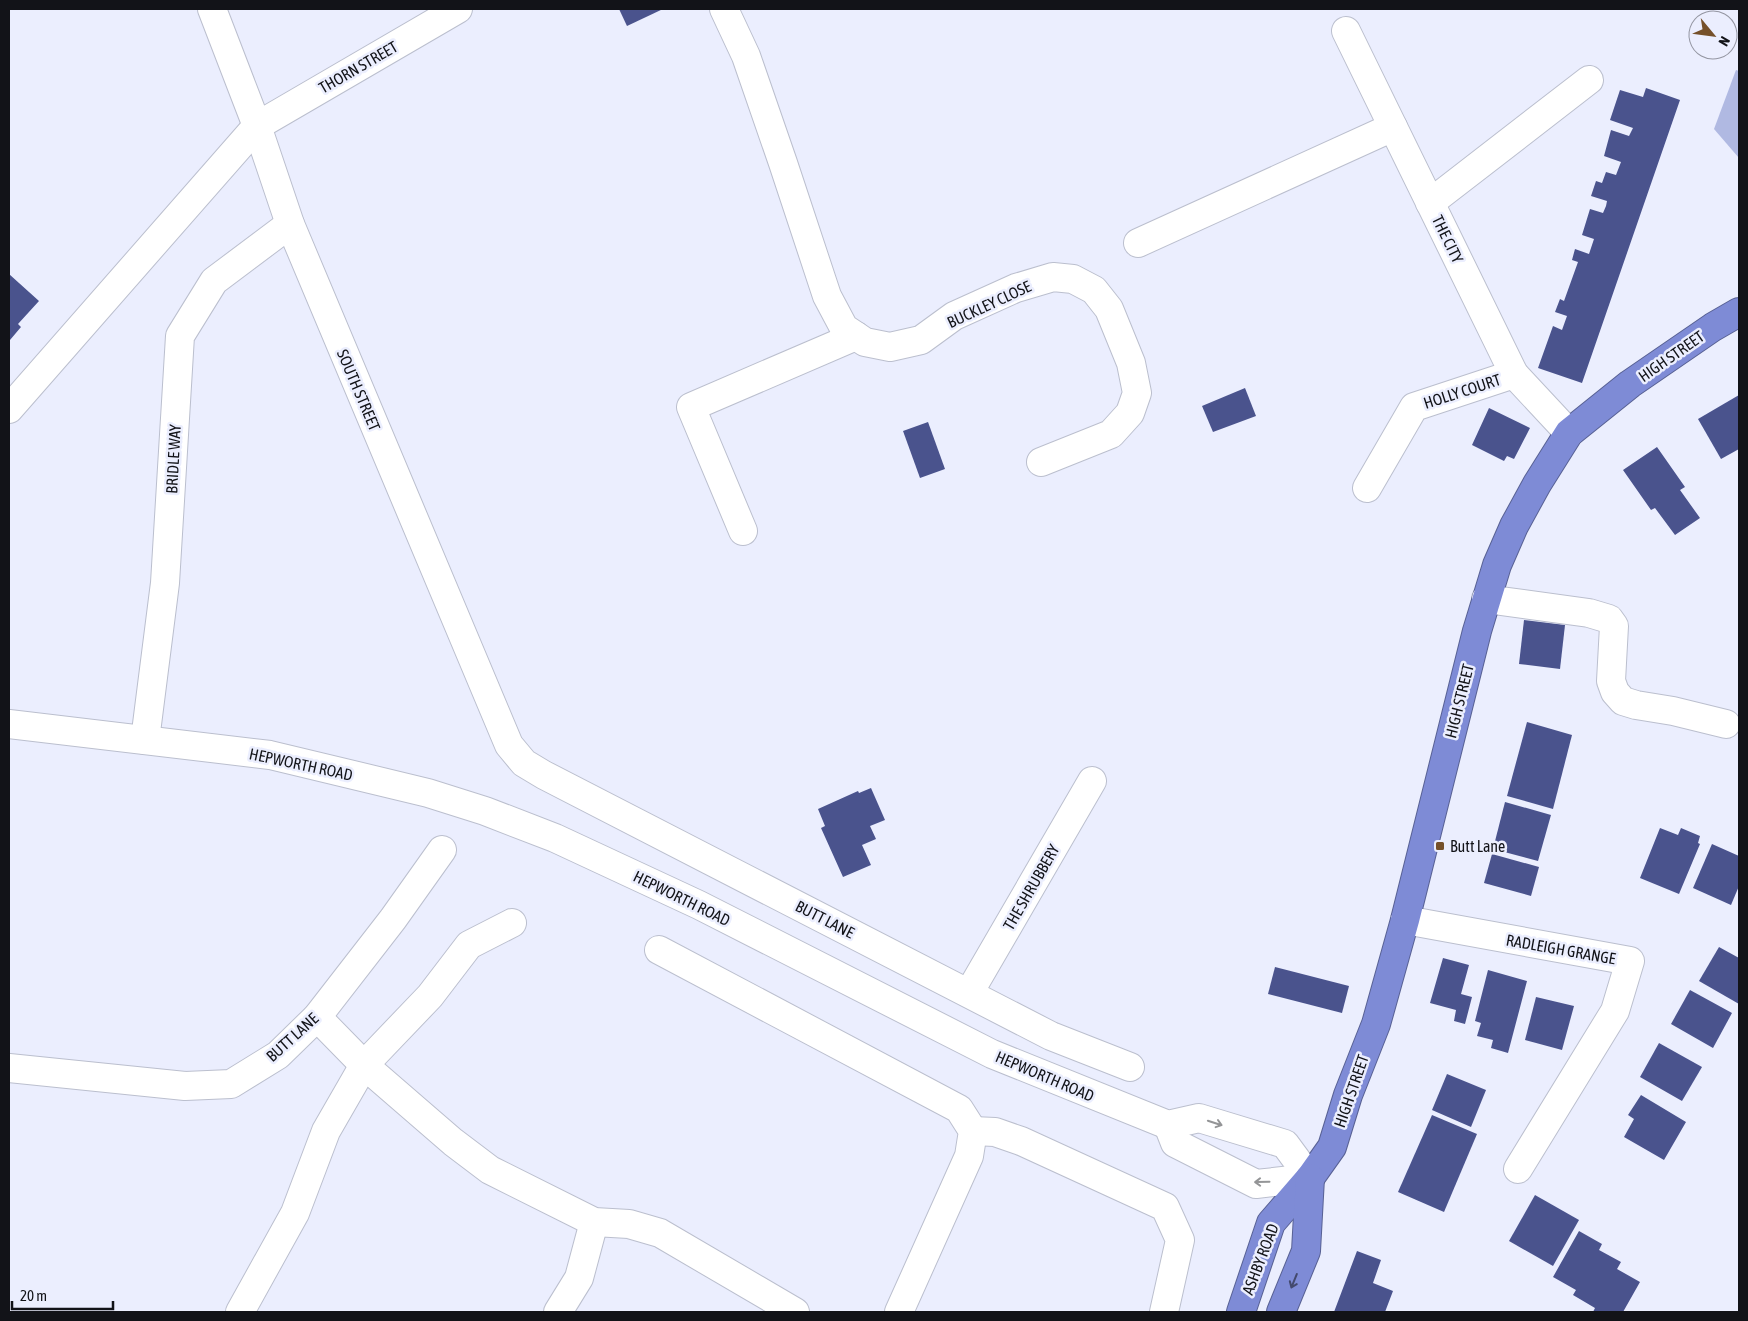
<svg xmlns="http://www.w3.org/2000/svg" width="1748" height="1321" font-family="'Asap Condensed',sans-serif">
<rect width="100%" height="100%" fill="#ebeefe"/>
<path fill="#b0b9e2" d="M1736 70 1739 71V158L1714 129Z"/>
<g fill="#4a538d">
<path d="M619 9H663L627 26Z"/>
<path d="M1646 88 1680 100 1582 383 1538 368 1553 326 1562 330 1567 316 1555 312 1560 299 1564 301 1578 262 1572 260 1575 249 1589 254 1594 239 1582 235 1590 209 1603 213 1606 206 1607 201 1591 196 1596 181 1602 183 1606 172 1616 175 1621 162 1604 156 1611 130 1629 136 1633 128 1610 120 1620 90 1643 97Z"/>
<path d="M9 274 39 301 18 324 21 327 10 340 9 338Z"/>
<path d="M1245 388 1256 416 1213 432 1202 406Z"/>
<path d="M1739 395V449L1721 459 1698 419Z"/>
<path d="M1489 408 1530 428 1514 459 1507 456 1504 461 1472 445Z"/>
<path d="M928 422 945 469 920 478 903 431Z"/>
<path d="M1657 447 1685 487 1680 490 1700 518 1675 535 1655 508 1651 510 1623 470Z"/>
<path d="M1524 620 1565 625 1560 669 1519 664Z"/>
<path d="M1527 722 1572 735 1553 809 1507 796Z"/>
<path d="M871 788 885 820 870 826 876 839 862 845 871 865 843 877 821 828 825 826 818 809 858 791 859 793Z"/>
<path d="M1505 802 1551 815 1538 861 1493 849Z"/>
<path d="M1660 828 1678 835 1681 828 1700 836 1698 843 1700 844 1679 894 1640 878Z"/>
<path d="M1712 844 1739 856V886L1731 905 1693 888Z"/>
<path d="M1492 854 1539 867 1531 896 1484 883Z"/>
<path d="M1719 947 1739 958V1004L1699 981Z"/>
<path d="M1443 958 1469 965 1461 994 1472 997 1465 1024 1454 1021 1456 1010 1430 1003Z"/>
<path d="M1275 967 1349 986 1342 1013 1268 994Z"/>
<path d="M1488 970 1527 981 1508 1053 1491 1048 1493 1040 1477 1036 1481 1023 1475 1021Z"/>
<path d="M1690 990 1732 1013 1713 1048 1671 1024Z"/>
<path d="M1536 997 1574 1006 1562 1050 1525 1040Z"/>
<path d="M1659 1043 1702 1067 1682 1101 1640 1077Z"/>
<path d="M1447 1074 1486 1090 1471 1127 1432 1110Z"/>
<path d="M1641 1095 1686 1122 1664 1160 1624 1137 1634 1119 1628 1115Z"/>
<path d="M1432 1115 1477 1134 1444 1212 1398 1192Z"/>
<path d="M1535 1195 1579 1220 1553 1266 1509 1241Z"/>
<path d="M1579 1231 1602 1244 1599 1250 1621 1262 1617 1269 1640 1282 1623 1312H1593L1595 1308 1573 1295 1576 1290 1553 1277Z"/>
<path d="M1357 1251 1381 1260 1373 1283 1393 1291 1385 1312H1334Z"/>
</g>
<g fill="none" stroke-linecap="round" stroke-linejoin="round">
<g stroke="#bbbfce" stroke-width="30">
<g id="minor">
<path d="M212 9 257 126 290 224 509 745 524 763 544 775 1051 1036 1130 1067"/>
<path d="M724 9 746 56 783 163 827 296 844 328 865 342 890 347 921 340 954 316 1016 288 1053 277 1073 279 1094 290 1109 309 1131 363 1137 393 1130 413 1111 434 1041 462"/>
<path d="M1346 31 1514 374 1569 433"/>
<path d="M1430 203 1589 80"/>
<path d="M1138 243 1393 127"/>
<path d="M9 409 257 126 458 9"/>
<path d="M1367 488 1414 407 1514 374"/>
<path d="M743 531 691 407 856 336"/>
<path d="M1486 599 1589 613 1609 619 1614 626 1611 681 1615 692 1623 701 1636 705 1673 711 1726 724"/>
<path d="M9 724 270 755 428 793 485 811 555 838 699 905 992 1054 1168 1125 1199 1118 1285 1144 1310 1178"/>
<path d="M145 740 165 583 180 336 214 281 290 224"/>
<path d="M1405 920 1630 961 1615 1011 1518 1169"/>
<path d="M659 950 959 1109 973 1131 969 1156 899 1312"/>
<path d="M969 993 1092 781"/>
<path d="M317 1017 364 1065 453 1142 490 1170 594 1222 629 1224 660 1233 795 1312"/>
<path d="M9 1068 185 1086 231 1084 278 1055 317 1017 393 919 442 850"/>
<path d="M1168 1125 1175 1143 1256 1184 1310 1178"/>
<path d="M973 1131 995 1132 1021 1141 1165 1207 1180 1240 1164 1312"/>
<path d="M240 1312 295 1213 326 1131 364 1065 430 996 469 945 512 923"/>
<path d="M558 1312 579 1278 594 1222"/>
</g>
</g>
<g stroke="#586194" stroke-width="30">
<g id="highway">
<path d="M1241 1312 1271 1223 1310 1178 1332 1147 1348 1095 1376 1024 1405 920 1477 631 1497 565 1514 526 1537 484 1569 433 1630 384 1713 327 1739 312"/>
<path d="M1281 1312 1306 1251 1310 1178"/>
</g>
</g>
<use href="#minor" stroke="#fff" stroke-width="28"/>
<use href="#highway" stroke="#7e8bd6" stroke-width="28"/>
</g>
<defs><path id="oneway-shaft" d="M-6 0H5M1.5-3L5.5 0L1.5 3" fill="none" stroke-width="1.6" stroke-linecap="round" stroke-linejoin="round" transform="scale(1.25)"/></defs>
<g stroke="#949597">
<use href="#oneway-shaft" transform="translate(1215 1123) rotate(18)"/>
<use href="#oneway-shaft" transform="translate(1262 1182) rotate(179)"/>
</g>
<use stroke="#43496d" href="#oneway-shaft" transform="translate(1294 1281) rotate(112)"/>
<rect fill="#75502a" stroke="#ebeefe" stroke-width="2" x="1435" y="841" width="10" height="10" rx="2.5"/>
<g text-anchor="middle" stroke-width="5" stroke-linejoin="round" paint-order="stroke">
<g font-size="16" fill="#121318" stroke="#ebeefe">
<text transform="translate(358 67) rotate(-30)" y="6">THORN STREET</text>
<text transform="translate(1448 239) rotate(64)" y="6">THE CITY</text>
<text transform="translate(989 304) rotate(-25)" y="6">BUCKLEY CLOSE</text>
<text transform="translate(1671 356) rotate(-35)" y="6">HIGH STREET</text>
<text transform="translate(359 390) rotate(67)" y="6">SOUTH STREET</text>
<text transform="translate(1462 391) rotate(-18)" y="6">HOLLY COURT</text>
<text transform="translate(173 459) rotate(-87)" y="6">BRIDLE WAY</text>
<text transform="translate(1459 701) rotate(-76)" y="6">HIGH STREET</text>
<text transform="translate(301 764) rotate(12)" y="6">HEPWORTH ROAD</text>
<text transform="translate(1031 887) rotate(-60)" y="6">THE SHRUBBERY</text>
<text transform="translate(682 898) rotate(26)" y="6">HEPWORTH ROAD</text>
<text transform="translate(825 919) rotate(27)" y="6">BUTT LANE</text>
<text transform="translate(1561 949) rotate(10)" y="6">RADLEIGH GRANGE</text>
<text transform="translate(292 1037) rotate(-42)" y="6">BUTT LANE</text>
<text transform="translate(1045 1076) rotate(23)" y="6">HEPWORTH ROAD</text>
<text transform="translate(1351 1091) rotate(-71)" y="6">HIGH STREET</text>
<text transform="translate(1260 1259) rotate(-69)" y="6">ASHBY ROAD</text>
</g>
<g font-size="16" fill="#121318" stroke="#ebeefe" text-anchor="start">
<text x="1450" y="852">Butt Lane</text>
</g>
</g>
<rect width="1748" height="1321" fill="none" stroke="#121318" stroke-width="20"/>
<g transform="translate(1713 35) rotate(119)"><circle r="24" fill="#ebeefe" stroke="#9496a2"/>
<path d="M0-4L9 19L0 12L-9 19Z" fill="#75502a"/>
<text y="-8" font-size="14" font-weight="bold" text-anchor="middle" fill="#121318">N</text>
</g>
<path d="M12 1301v8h101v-8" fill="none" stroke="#121318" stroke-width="2.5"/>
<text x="20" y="1301" font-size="15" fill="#121318" stroke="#ebeefe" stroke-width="4" paint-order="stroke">20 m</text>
</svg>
